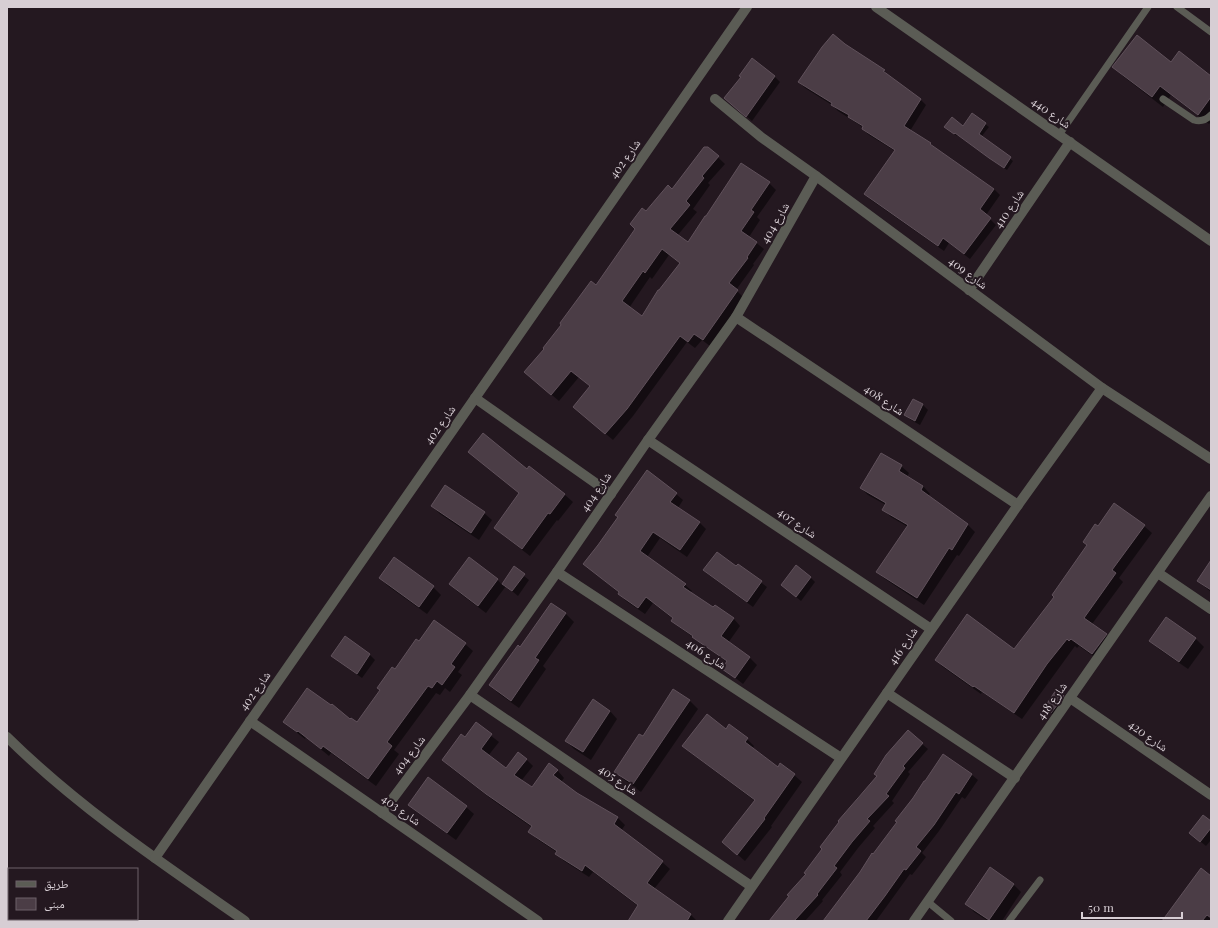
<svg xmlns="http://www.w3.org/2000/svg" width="1218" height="928" font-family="'Playfair Display','Noto Naskh Arabic',serif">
<rect width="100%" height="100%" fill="#241820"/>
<g fill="#0007" fill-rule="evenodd">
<path d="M845 45 884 70 889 77 920 99 926 105 910 131 930 143 936 149 994 189 1000 195 986 215 996 225 970 259 949 243 944 251 871 200 865 194 895 151 869 135 863 129 864 128 838 111 832 105 805 88 799 82Z"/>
<path d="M1114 67 1211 77V122L1209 124 1171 95 1163 107 1124 77Z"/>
<path d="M775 77 780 82 752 121 731 103Z"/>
<path d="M973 115 989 127 981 137 1013 161 1007 170 993 161 958 135 957 136 949 129 964 127Z"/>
<path d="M708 148 725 164 708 183 710 185 693 209 697 212 677 236 688 244 707 218 741 164 769 183 776 190 757 217 760 220 749 237 764 249 753 264 754 265 736 290 744 298 710 346 702 340 695 348 687 342 633 416 613 440 574 407 591 387 579 377 559 401 525 372 596 287 646 212 672 191ZM669 255 680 263 642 317 629 308 650 277 652 279Z"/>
<path d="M913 400 923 405 928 410 920 425 911 420 906 415Z"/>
<path d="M469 452 527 470 529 468 565 495 573 502 558 521 557 520 530 556 503 535 495 528 520 494Z"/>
<path d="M881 454 901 466 909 473 907 477 923 486 930 494 928 496 968 525 975 532 959 556 957 555 924 605 885 579 877 572 908 527 891 517 884 510 886 505 868 495 861 488Z"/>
<path d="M676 494 683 500 678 508 699 522 706 529 687 557 660 538 647 557 685 585 692 591 690 593 713 608 715 606 734 619 740 626 728 643 750 658 757 665 743 684 723 668 727 662 679 627 673 621V619L653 603 645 614 626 601 619 593 585 564Z"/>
<path d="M432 506 484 513 492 520 479 540 440 514Z"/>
<path d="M1144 526 1152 533 1119 578 1123 582 1092 624 1106 634 1114 642 1100 661 1079 646 1077 648 1075 646 1022 719 982 692 981 694 943 667 936 660 1015 650 1055 597 1098 527Z"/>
<path d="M1211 562V592L1198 581Z"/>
<path d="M738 565 767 587 753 607 709 575 704 570 736 568Z"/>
<path d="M514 568 529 580 518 596 506 586 486 613 458 592 450 584 497 579 502 585Z"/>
<path d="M810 577 815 582 801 601 782 585Z"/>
<path d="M380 578 433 587 441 595 427 614 388 586Z"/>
<path d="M551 604 566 614 574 622 543 666 546 669 519 708 498 693 491 685 521 649Z"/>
<path d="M1167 618 1196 639 1204 647 1188 669 1159 649 1151 641Z"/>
<path d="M345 638 370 655 375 660 362 678 338 661 333 656Z"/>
<path d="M419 643 465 644 473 651 458 672 462 675 450 692 445 688 440 695 436 693 394 750 399 754 376 786 331 753 329 756 306 737 305 739 292 729 284 722 350 721 357 723 395 671Z"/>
<path d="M674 690 690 701 698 709 641 792 623 779 615 771 643 738Z"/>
<path d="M1063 696 1068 701 1057 718 1045 708Z"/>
<path d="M610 711 617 719 591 760 574 749 566 741Z"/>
<path d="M476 724 499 742 488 756 506 769 526 759 533 766 521 781 532 789 553 774 551 779 558 771 564 778 561 782 576 794 618 818 625 825 621 831 662 862 670 869 654 889 691 915 697 921H629L638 906 593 872 589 877 564 861 557 854 558 853 537 839 530 832 533 828 494 801 450 767 443 760 465 739Z"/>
<path d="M726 730 747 739 754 746 752 749 778 768 794 775 802 782 771 826 772 827 745 861 723 842 755 801 691 753 684 746Z"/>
<path d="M922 744 928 749 908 772 910 774 892 801 894 803 873 826 875 828 858 848 840 872 842 875 822 900 823 901 805 921H770L807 874 824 849 821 847 857 798 878 776Z"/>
<path d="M943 755 972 775 978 780 965 799 962 797 939 831 922 853 926 857 912 875 910 874 876 921H824L898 822Z"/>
<path d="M410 804 466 807 474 814 456 840 417 812Z"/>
<path d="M1211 823V840L1206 846 1190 833Z"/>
<path d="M1211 877V921H1163Z"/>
<path d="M1013 884 1021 892 1002 921H988L974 912 967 904Z"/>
</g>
<g fill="#4b3d46" stroke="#60515b" fill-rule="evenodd">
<path d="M833 34 845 44 885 70 883 71 921 99 904 126 931 143 930 144 994 189 980 209 991 218 964 254 943 238 938 246 864 194 895 150 862 129 863 126 848 117 849 115 831 105 832 103 798 82 822 47Z"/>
<path d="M1137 35 1171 62 1179 51 1211 76V97L1198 115 1160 86 1152 97 1112 67Z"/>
<path d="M752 58 775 76 746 117 724 98 741 77 739 76Z"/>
<path d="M972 113 986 123 979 134 1011 157 1004 168 989 158 955 133 954 134 944 127 952 117 963 126Z"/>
<path d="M704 147H708L719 156 702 176 704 178 686 201 690 205 670 229 688 242 705 216H706L741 163 770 182 751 210 754 212 741 231 757 242 747 257 748 258 729 283 738 290 703 340 694 334 688 342 680 336 627 409 605 434 573 407 590 386 571 371 551 395 524 372 544 349 543 348 561 325 560 323 591 281 596 285 635 229 630 224 642 208 646 211 668 185 672 189ZM662 249 680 263 659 290H658L642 316 622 301 643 271 645 273Z"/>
<path d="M913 399 923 404 915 421 904 415Z"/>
<path d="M483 433 527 469 529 466 565 494 550 514 548 513 522 549 494 528 519 493 468 452Z"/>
<path d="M881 453 902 465 899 471 923 486 921 490 968 524 952 550 949 548 917 598 876 572 908 525 882 510 886 503 860 488Z"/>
<path d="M647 470 677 493 670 502 700 522 680 550 653 532 640 551 686 584 683 587 713 607 715 605 734 618 721 636 750 657 735 678 722 669 727 661 692 637 693 636 671 621 673 618 646 597 638 608 618 594 619 592 583 564 598 545 618 517 615 515Z"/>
<path d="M445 485 485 512 471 533 431 506Z"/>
<path d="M1114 503 1145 525 1112 570 1116 573 1084 618 1107 634 1092 654 1071 639 1069 641 1067 639 1047 664 1014 713 974 686 973 687 935 660 967 614 1014 649 1054 597 1052 595 1087 545 1083 542 1095 524 1098 526Z"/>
<path d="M717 552 736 566 738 564 762 581 747 602 703 570Z"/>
<path d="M394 557 434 586 419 607 379 578Z"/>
<path d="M469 557 498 579 478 606 449 584Z"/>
<path d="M1211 560V590L1197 581Z"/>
<path d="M796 565 811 577 796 597 781 585Z"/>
<path d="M514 566 525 574 512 591 502 584Z"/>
<path d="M551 603 566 613 535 658 539 660 511 701 489 685 518 645 520 647Z"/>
<path d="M1166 617 1196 638 1179 662 1149 641Z"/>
<path d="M434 620 466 643 451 664 455 667 442 685 437 681 432 688 428 686 387 742 392 746 368 779 323 746 321 749 298 731 297 732 283 722 307 688 331 705 332 704 350 719 351 718 357 722 380 690 377 688 392 667 395 669 416 639 419 641Z"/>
<path d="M345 636 370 654 357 674 331 656Z"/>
<path d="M673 689 690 700 633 784 614 772 639 734 643 736Z"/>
<path d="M1056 690 1064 696 1051 713 1044 708Z"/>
<path d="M593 699 610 711 583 752 565 741Z"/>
<path d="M707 714 726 729 729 724 748 738 745 742 778 767 780 763 795 774 764 818 765 819 737 855 722 842 755 800 682 746Z"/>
<path d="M476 722 492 734 481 749 506 768 518 752 527 759 514 775 532 787 549 763 558 770 553 775 577 793 618 817 614 824 663 861 647 883 691 914 687 921H628L638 905 585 865 582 871 555 854 557 851 528 832 532 826 486 794 442 760 461 734 465 737Z"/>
<path d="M908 730 923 743 903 766 905 768 886 794 889 796 867 819 870 821 852 842 834 866 837 868 817 894 818 895 794 921H769L789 896 787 895 806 874 804 873 822 849 820 847 839 822 838 821 877 776 874 774 886 755Z"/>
<path d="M943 754 972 774 959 794 956 792 934 825 916 847 921 851 906 870 904 869 885 896 866 921H823L860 872 872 853 873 854 897 822 895 821 913 798 924 781H925Z"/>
<path d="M428 777 467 806 447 833 408 805Z"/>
<path d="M1203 815 1211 821V828L1200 842 1189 833Z"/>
<path d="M990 867 1014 884 989 920 965 904Z"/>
<path d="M1201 868 1211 876V918L1207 915 1202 921H1162Z"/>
</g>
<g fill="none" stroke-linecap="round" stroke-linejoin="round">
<g stroke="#5b5c55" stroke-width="7">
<path d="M1177 7 1211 32"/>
<path d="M1163 99 1194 120C1201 122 1206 120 1211 115"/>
<path d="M1059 135 1148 7"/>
<path d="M928 902 951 921"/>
<path d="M1009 921 1040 880"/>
</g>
<g stroke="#5b5c55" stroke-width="10">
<path d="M876 7 1211 241"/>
<path d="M715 99 761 137 816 176 1102 388 1211 459"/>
<path d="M969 290 1070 142"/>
<path d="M736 317 1018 505"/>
<path d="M475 398 611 494"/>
<path d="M648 440 931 629"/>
<path d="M557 572 841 758"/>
<path d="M1158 573 1211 609"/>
<path d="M887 693 1015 778"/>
<path d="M470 695 751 886"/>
<path d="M1070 698 1211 795"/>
<path d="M250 721 538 921"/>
<path d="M7 737C79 808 163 864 245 921"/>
<path d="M382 813 470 695 557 572 648 440 736 317 816 176"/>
<path d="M155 858 747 7"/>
<path d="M728 921 1018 505 1102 388"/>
<path d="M914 921 1211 496"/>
</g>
</g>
<g text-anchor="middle" stroke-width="4" stroke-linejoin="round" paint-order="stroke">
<g font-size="12" fill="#d7ced4" stroke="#241820">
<text transform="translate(1051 113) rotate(35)" y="4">شارع 440</text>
<text transform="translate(625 159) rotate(-55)" y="4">شارع 402</text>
<text transform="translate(1009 209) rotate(-56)" y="4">شارع 410</text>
<text transform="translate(775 223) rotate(-60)" y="4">شارع 404</text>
<text transform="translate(968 273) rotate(37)" y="4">شارع 409</text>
<text transform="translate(884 400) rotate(34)" y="4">شارع 408</text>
<text transform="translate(440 425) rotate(-55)" y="4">شارع 402</text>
<text transform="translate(596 492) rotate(-56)" y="4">شارع 404</text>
<text transform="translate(797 523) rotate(34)" y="4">شارع 407</text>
<text transform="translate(903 646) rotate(-56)" y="4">شارع 416</text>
<text transform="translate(706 654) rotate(33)" y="4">شارع 406</text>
<text transform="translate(255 691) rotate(-55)" y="4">شارع 402</text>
<text transform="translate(1052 701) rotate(-55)" y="4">شارع 418</text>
<text transform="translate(1148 736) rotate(35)" y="4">شارع 420</text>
<text transform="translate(409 755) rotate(-53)" y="4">شارع 404</text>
<text transform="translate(618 780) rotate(34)" y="4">شارع 405</text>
<text transform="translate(401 810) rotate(35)" y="4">شارع 403</text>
</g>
</g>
<rect width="1218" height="928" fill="none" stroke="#d7ced4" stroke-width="16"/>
<rect x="8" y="868" width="130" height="52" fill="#241820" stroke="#6c6168"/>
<rect x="16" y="881" width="20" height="6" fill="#5b5c55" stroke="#6c6168"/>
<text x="44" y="888" font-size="12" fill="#d7ced4">طريق</text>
<rect x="16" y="898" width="20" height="12" fill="#4b3d46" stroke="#6c6168"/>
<text x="44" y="908" font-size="12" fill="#d7ced4">مبنى</text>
<path d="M1082 912v6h100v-6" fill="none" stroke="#d7ced4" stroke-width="2"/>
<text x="1088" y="912" font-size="12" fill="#d7ced4" stroke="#241820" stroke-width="3" paint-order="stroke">50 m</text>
</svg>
